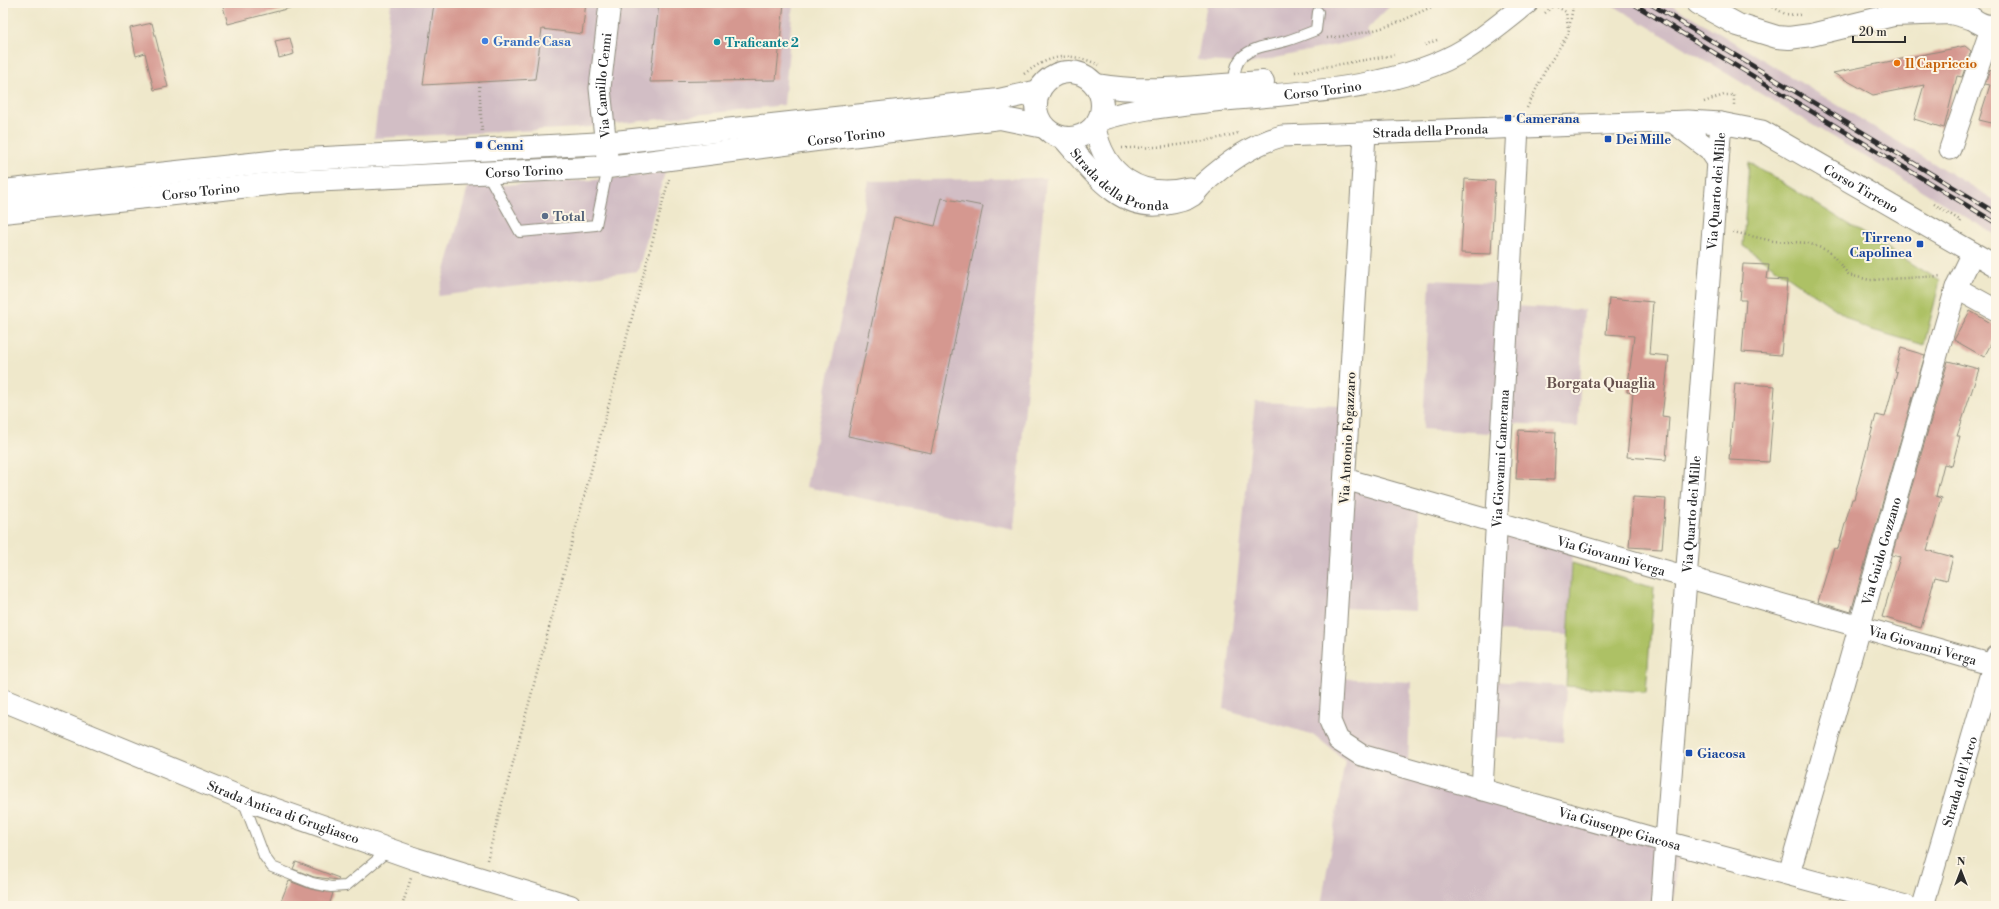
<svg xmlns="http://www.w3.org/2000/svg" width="1999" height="909" font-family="'Libre Bodoni',serif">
<rect width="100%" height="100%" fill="#fcf5e5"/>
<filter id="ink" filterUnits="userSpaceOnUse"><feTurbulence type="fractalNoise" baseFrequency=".025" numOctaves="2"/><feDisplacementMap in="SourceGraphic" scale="8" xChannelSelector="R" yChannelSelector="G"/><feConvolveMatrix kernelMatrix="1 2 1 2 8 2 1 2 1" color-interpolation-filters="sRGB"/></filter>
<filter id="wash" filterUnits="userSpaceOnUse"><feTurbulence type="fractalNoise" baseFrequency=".012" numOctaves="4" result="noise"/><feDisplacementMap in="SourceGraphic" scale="16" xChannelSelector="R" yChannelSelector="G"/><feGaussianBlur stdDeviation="0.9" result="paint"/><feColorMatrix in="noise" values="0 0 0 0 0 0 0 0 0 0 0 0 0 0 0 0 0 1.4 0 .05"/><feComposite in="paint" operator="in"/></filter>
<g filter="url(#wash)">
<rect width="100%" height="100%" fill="#efe8cb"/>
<g fill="#d2bec5">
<path d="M391 3H793L784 105 580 128 374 138Z"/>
<path d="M1207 3H1393L1366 30 1371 37 1249 64 1197 60Z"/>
<path d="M1609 3H1669L1996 201V235Z"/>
<path d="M665 172 638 271 438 296 468 187 608 179Z"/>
<path d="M1046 178 1014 529 806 487 869 181Z"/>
<path d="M1430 280 1514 284 1513 306 1584 310 1578 427 1507 423 1506 434 1423 429Z"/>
<path d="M1255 402 1342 405 1338 483 1419 507 1415 611 1343 608 1339 678 1411 682 1408 763 1678 854 1673 906H1321L1345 760 1314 735 1224 709Z"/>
<path d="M1501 530 1572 549 1568 635 1495 631Z"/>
<path d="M1492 681 1566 686 1563 742 1489 737Z"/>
</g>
<g fill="#adc165" stroke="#6c7648">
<path d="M1749 162 1940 281 1924 345 1862 327 1743 246Z"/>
<path d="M1572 563 1654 588 1646 692 1566 686Z"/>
</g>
<g id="blocks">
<g fill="#d59890">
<path d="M222 3H289L290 8 228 24Z"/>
<path d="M434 3H586L582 34 542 29 535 79 423 85Z"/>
<path d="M659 3H784L776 80 650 82Z"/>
<path d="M152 23 168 87 154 90 145 53 136 56 130 28Z"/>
<path d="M290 38 294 54 279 58 275 41Z"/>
<path d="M1965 46 1971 51 1962 77 1957 76 1944 128 1914 119 1924 85 1873 95 1833 73Z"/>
<path d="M1990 70 1996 76V124L1979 120 1990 85 1985 84Z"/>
<path d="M1465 179 1495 181 1491 254 1461 253Z"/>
<path d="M942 198 983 206 931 453 848 436 894 217 935 226Z"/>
<path d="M1743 264 1769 265 1767 279 1787 280 1781 355 1742 352 1746 300H1740Z"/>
<path d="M1609 298 1653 302 1649 354 1669 356 1662 416 1669 417 1666 460 1627 457 1633 393 1627 392 1634 336 1606 334Z"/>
<path d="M1970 311 1996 326V335L1984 357 1954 340Z"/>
<path d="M1901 348 1925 355 1851 612 1818 602 1834 548 1838 549 1852 499H1854L1876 415 1885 417 1897 372 1895 371Z"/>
<path d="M1948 361 1979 369 1957 436H1960L1952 466 1944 464 1936 496 1942 498 1927 550 1953 557 1947 580 1935 577 1921 628 1882 617 1900 557 1892 555Z"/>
<path d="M1735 383 1775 386 1769 462 1729 460Z"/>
<path d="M1519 430 1556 432 1554 480 1516 479Z"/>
<path d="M1633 497 1666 499 1662 549 1629 547Z"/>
<path d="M296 862 339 878 338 880 314 877 293 869Z"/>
<path d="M289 881 311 889 333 893 329 906H279Z"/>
</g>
</g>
</g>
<g filter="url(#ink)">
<use href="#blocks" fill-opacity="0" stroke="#8d8a7b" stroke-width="1"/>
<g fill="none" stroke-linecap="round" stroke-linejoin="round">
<g stroke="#8d8a7b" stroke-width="12">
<g id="service">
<path d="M1235 86C1234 76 1235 64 1242 57 1253 46 1273 45 1286 41 1296 38 1306 34 1316 30L1318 12"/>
<path d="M487 173 520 232 596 225 608 167"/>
<path d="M243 800 264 856 272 867 312 883 331 887 346 886 389 850"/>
</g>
</g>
<g stroke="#8d8a7b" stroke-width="23">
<g id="minor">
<path d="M1673 122 1709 149 1718 162"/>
<path d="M1095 127C1104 175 1140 200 1189 188"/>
<path id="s1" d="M1365 134 1330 721 1338 740 1361 755 1667 842 1906 906"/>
<path id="s2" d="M1062 137C1090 168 1118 213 1166 204 1174 203 1185 201 1192 196 1196 193 1199 188 1202 185 1225 164 1252 144 1282 136L1688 121 1721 123 1762 131 1996 266"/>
<path d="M1950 149 1992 26"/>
<path id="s3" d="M608 167 600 88 610 3"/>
<path d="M1956 288 1996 310"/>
<path id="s4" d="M1345 479 1993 665"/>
<path id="s5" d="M1482 790 1518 127"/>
<path id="s6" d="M1789 874 1956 288 1973 253"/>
<path id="s7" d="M1661 906 1721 123"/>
<path id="s8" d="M1923 906 1996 656"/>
</g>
</g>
<g stroke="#8d8a7b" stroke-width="24">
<g id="tertiary">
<path d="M1698 3 1738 25 1777 37 1789 38 1811 35 1893 15 1951 13 1970 18"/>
<path d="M1960 7C1969 17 1982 29 1996 25"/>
<circle cx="1069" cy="105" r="33"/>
<path d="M1097 85C1151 95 1208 85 1263 82"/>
<path id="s9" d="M1099 120C1139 107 1177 105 1218 100 1296 93 1399 90 1466 49 1488 35 1507 19 1527 3"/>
<path d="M3 191 288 160 606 143 999 100 1039 91"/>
<path id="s10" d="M3 212 288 182 608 167 816 140 1000 118 1044 127"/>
<path id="s11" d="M3 700 242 798 416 859 570 906"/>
</g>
</g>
<g stroke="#8d8a7b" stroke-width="2.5" stroke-dasharray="1 3" stroke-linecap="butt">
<path d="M1766 3 1785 14 1801 15"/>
<path d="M1545 13 1554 5 1566 12 1568 29"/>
<path d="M1327 38C1349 36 1370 32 1391 25 1408 19 1424 9 1442 3"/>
<path d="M1425 45 1437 40"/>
<path d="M1295 72 1394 55"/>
<path d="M1024 74C1050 55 1069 51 1099 65"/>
<path d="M479 82 482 132"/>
<path d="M1704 102 1724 95H1734V107"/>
<path d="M1527 108 1546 69 1568 34 1573 7 1563 3"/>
<path d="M1122 148C1161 148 1201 144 1238 133"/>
<path d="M1934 204 1961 221 1960 223"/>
<path d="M1733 232 1773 241 1808 243 1829 251 1849 275 1870 280 1942 276"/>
<path d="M487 860 669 179"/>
<path d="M402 906 411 878"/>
</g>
<use href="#service" stroke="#fff" stroke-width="10"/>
<use href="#minor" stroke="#fff" stroke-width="21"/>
<use href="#tertiary" stroke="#fff" stroke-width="22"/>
<g stroke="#2b2b2b" stroke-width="4.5">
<g id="rail">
<path d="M1632 3 1996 223"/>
<path d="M1649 3 1996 213"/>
</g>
</g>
<use href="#rail" stroke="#fcf5e5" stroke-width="3" stroke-dasharray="9" stroke-linecap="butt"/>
</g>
</g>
<circle fill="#3f7fe0" stroke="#fcf5e5" stroke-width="1.5" cx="485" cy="41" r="4"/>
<circle fill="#0f9aa8" stroke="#fcf5e5" stroke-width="1.5" cx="717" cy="42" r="4"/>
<circle fill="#e8710a" stroke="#fcf5e5" stroke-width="1.5" cx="1897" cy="63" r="4"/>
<g fill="#1a4fb4" stroke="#fcf5e5" stroke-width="1.5">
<rect x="1504" y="114" width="8" height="8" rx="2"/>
<rect x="1604" y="135" width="8" height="8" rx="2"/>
<rect x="475" y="141" width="8" height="8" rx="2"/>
<rect x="1916" y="240" width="8" height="8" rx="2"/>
<rect x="1685" y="749" width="8" height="8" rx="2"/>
</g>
<circle fill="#5c6f8a" stroke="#fcf5e5" stroke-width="1.5" cx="545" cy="216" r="4"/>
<g text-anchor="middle" stroke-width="4" stroke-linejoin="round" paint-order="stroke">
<g font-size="13" font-weight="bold" fill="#366cbe" stroke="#fcf5e5" text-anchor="start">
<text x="493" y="46">Grande Casa</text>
</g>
<g font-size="13" font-weight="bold" fill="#0d838f" stroke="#fcf5e5" text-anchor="start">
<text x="725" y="47">Traficante 2</text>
</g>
<g font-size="13" font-weight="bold" fill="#c56008" stroke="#fcf5e5" text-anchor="start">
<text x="1905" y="68">Il Capriccio</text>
</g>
<g font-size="13" fill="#2b2b2b" stroke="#fcf5e5">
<text dy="5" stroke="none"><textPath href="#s3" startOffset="82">Via Camillo Cenni</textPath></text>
<text dy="5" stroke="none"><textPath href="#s9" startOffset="226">Corso Torino</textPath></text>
<text dy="5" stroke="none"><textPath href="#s2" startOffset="416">Strada della Pronda</textPath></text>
<text dy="5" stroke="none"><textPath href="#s10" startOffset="847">Corso Torino</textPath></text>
<text dy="5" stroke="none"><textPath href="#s10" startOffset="523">Corso Torino</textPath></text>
<text dy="5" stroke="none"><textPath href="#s2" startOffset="75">Strada della Pronda</textPath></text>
<text dy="5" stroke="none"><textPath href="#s2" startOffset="863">Corso Tirreno</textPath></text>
<text dy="5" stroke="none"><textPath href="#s10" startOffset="199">Corso Torino</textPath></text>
<text dy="5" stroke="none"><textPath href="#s7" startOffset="717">Via Quarto dei Mille</textPath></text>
<text transform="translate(1347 438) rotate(-87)" y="5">Via Antonio Fogazzaro</text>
<text dy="5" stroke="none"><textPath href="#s5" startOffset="332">Via Giovanni Camerana</textPath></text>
<text dy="5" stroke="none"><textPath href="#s7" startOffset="393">Via Quarto dei Mille</textPath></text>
<text dy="5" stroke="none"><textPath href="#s6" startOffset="336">Via Guido Gozzano</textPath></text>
<text dy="5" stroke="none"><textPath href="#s4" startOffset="277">Via Giovanni Verga</textPath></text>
<text dy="5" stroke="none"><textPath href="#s4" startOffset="601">Via Giovanni Verga</textPath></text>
<text dy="5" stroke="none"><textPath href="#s8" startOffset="130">Strada dell'Arco</textPath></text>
<text dy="5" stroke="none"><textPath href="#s11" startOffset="302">Strada Antica di Grugliasco</textPath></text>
<text dy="5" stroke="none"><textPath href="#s1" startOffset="905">Via Giuseppe Giacosa</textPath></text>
</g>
<g font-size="13" font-weight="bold" fill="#164399" stroke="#fcf5e5" text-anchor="start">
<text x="1516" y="123">Camerana</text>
<text x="1616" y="144">Dei Mille</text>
<text x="487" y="150">Cenni</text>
<text x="1912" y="242" text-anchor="end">Tirreno<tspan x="1912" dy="15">Capolinea</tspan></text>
<text x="1697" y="758">Giacosa</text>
</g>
<g font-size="13" font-weight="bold" fill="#4e5e75" stroke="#fcf5e5" text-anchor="start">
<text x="553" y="221">Total</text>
</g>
<g font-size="14" font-weight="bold" fill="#66514e" stroke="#fcf5e5">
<text x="1601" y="388">Borgata Quaglia</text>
</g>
</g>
<rect width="1999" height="909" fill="none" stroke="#fcf5e5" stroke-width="16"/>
<g transform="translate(1961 871)" stroke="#fcf5e5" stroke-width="3" paint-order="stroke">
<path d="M0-3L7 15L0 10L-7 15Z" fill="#2b2b2b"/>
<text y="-6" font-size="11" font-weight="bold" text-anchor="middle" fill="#2b2b2b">N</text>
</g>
<path d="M1853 36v6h52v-6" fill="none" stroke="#2b2b2b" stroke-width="2"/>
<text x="1859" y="36" font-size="12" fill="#2b2b2b" stroke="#fcf5e5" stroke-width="3" paint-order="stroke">20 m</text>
</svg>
